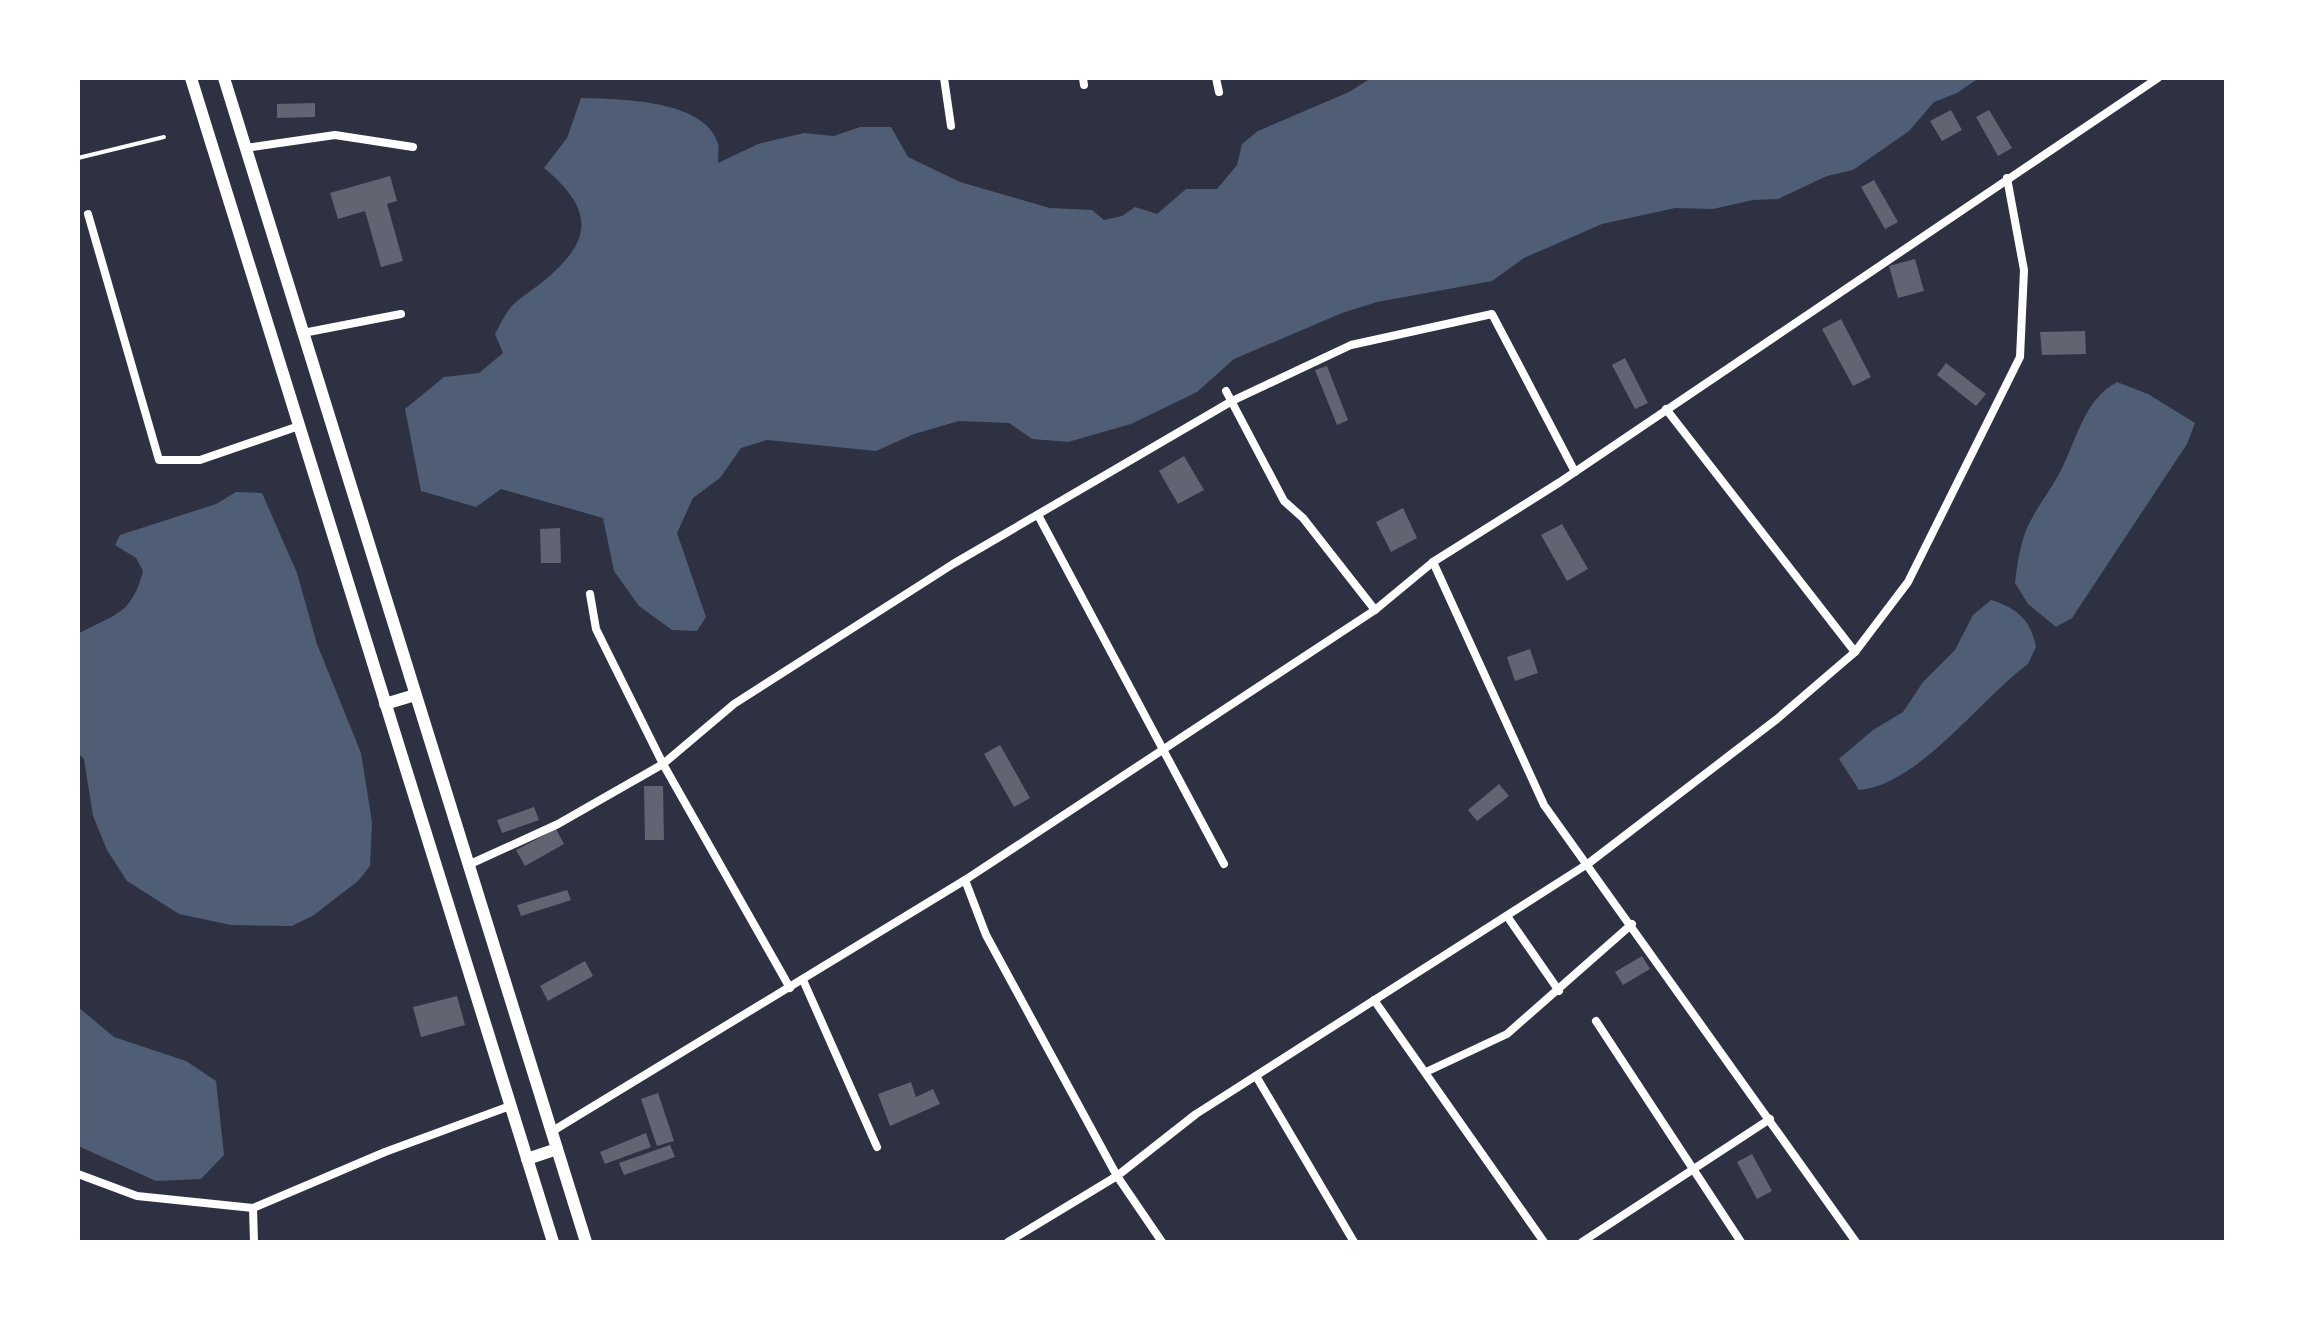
<svg xmlns="http://www.w3.org/2000/svg" width="2304" height="1320" font-family="'Open Sans',sans-serif">
<rect width="100%" height="100%" fill="#2d3142"/>
<g fill="#4f5d75">
<path d="M1371 78H1979L1957 93 1934 102 1909 131 1853 170 1827 176 1778 199 1753 200 1713 209 1675 208 1602 224 1524 258 1492 281 1377 302 1342 313 1234 359 1197 392 1131 424 1068 442 1032 439 1009 423 959 421 914 434 876 451 767 440 741 448 720 478 693 498 677 533 706 617 697 631 672 630 639 606 614 571 603 518 501 489 476 507 421 491 405 409 444 377 479 373 503 353 495 334C500 325 505 314 511 307 521 296 535 289 546 279 595 238 592 208 544 168L567 138 581 98C617 99 706 99 718 144 719 149 718 157 718 163L758 144 804 133 834 136 860 127H891L908 157 960 182 1050 208 1092 210 1104 220 1122 216 1135 207 1157 214 1186 189H1217L1237 165 1242 144 1258 131 1349 92Z"/>
<path d="M2117 382 2148 394 2195 423 2187 444 2072 618 2056 627 2028 604 2015 583C2017 565 2020 545 2027 528 2035 510 2049 492 2059 474 2076 443 2083 400 2117 382Z"/>
<path d="M236 492 262 493 297 573 317 644 361 753 372 822 370 866 358 881 314 915 292 926 231 925 179 914 127 881 107 850 93 816 84 759 78 753V634C113 614 131 617 143 571L136 558 115 545 120 535 216 504Z"/>
<path d="M1991 600C2017 608 2031 620 2036 647L2028 664C1981 698 1919 785 1859 790L1839 759 1873 730 1903 712 1923 682 1955 650 1973 615Z"/>
<path d="M78 1007 114 1037 186 1061 216 1081 224 1155 201 1179 156 1181 78 1146Z"/>
</g>
<g fill="#626471">
<path d="M315 103V117L277 118V104Z"/>
<path d="M1951 110 1962 130 1942 141 1930 121Z"/>
<path d="M1989 110 2012 148 1998 156 1976 117Z"/>
<path d="M390 176 397 201 387 204 403 261 381 267 365 211 338 219 330 193Z"/>
<path d="M1874 180 1898 222 1885 229 1861 187Z"/>
<path d="M1915 259 1924 291 1898 298 1889 266Z"/>
<path d="M1841 319 1871 377 1853 386 1822 329Z"/>
<path d="M2085 331 2086 354 2042 355 2040 332Z"/>
<path d="M1625 358 1648 403 1635 409 1612 365Z"/>
<path d="M1946 363 1986 394 1976 406 1937 375Z"/>
<path d="M1327 366 1348 420 1337 425 1315 370Z"/>
<path d="M1184 456 1204 490 1178 504 1159 471Z"/>
<path d="M1403 508 1417 538 1391 552 1376 522Z"/>
<path d="M1562 524 1588 569 1567 581 1541 535Z"/>
<path d="M560 528 561 563H541L540 529Z"/>
<path d="M1530 649 1538 673 1515 681 1507 657Z"/>
<path d="M1000 745 1030 798 1014 807 984 754Z"/>
<path d="M1499 784 1509 796 1477 821 1468 810Z"/>
<path d="M644 786H663L664 840H645Z"/>
<path d="M534 807 539 820 502 833 497 820Z"/>
<path d="M556 829 564 844 525 866 516 850Z"/>
<path d="M567 890 571 900 521 916 517 905Z"/>
<path d="M1642 956 1650 969 1623 985 1615 972Z"/>
<path d="M585 961 593 976 548 1001 540 986Z"/>
<path d="M457 996 465 1025 421 1037 413 1007Z"/>
<path d="M911 1082 916 1097 933 1089 940 1104 890 1126 878 1094Z"/>
<path d="M658 1093 674 1141 657 1146 641 1099Z"/>
<path d="M646 1133 651 1147 605 1164 600 1152Z"/>
<path d="M670 1145 675 1157 624 1175 619 1163Z"/>
<path d="M1752 1154 1772 1191 1757 1199 1737 1162Z"/>
</g>
<g fill="none" stroke-linecap="round" stroke-linejoin="round">
<path stroke="#fff" stroke-width="4" d="M78 158 164 137"/>
<g stroke="#fff" stroke-width="8">
<path d="M944 78 951 126"/>
<path d="M1083 78 1084 85"/>
<path d="M1216 78 1219 92"/>
<path d="M246 148 335 135 413 147"/>
<path d="M88 214 159 460H200L299 426"/>
<path d="M303 333 401 314"/>
<path d="M1226 391 1284 501 1303 518 1375 610"/>
<path d="M1666 409 1855 652"/>
<path d="M1038 515 1224 864"/>
<path d="M1433 562 1544 805 1856 1242"/>
<path d="M590 594 596 629 663 764 790 988"/>
<path d="M468 865 558 824 663 764 734 704 953 564 1232 401 1351 345 1492 314 1575 472"/>
<path d="M965 880 986 935 1117 1176 1162 1242"/>
<path d="M1507 916 1559 991"/>
<path d="M803 980 877 1147"/>
<path d="M1374 1000 1544 1242"/>
<path d="M1596 1021 1741 1242"/>
<path d="M1426 1072 1507 1034 1632 924"/>
<path d="M1256 1076 1354 1242"/>
<path d="M551 1132 965 880 1375 610 1433 562 1560 482 2158 78"/>
<path d="M78 1174 137 1196 253 1208 385 1152 510 1106"/>
<path d="M253 1208 254 1242"/>
<path d="M1008 1242 1117 1176 1196 1114 1589 863 1777 719 1855 652 1908 582 2020 357 2024 270 2007 178"/>
<path d="M1582 1242 1770 1119"/>
</g>
<g stroke="#fff" stroke-width="12">
<path d="M191 78 553 1242"/>
<path d="M224 78 586 1242"/>
<path d="M385 704 415 695"/>
<path d="M527 1159 557 1149"/>
</g>
</g>
<rect width="2304" height="1320" fill="none" stroke="#ffffff" stroke-width="160"/>
</svg>
